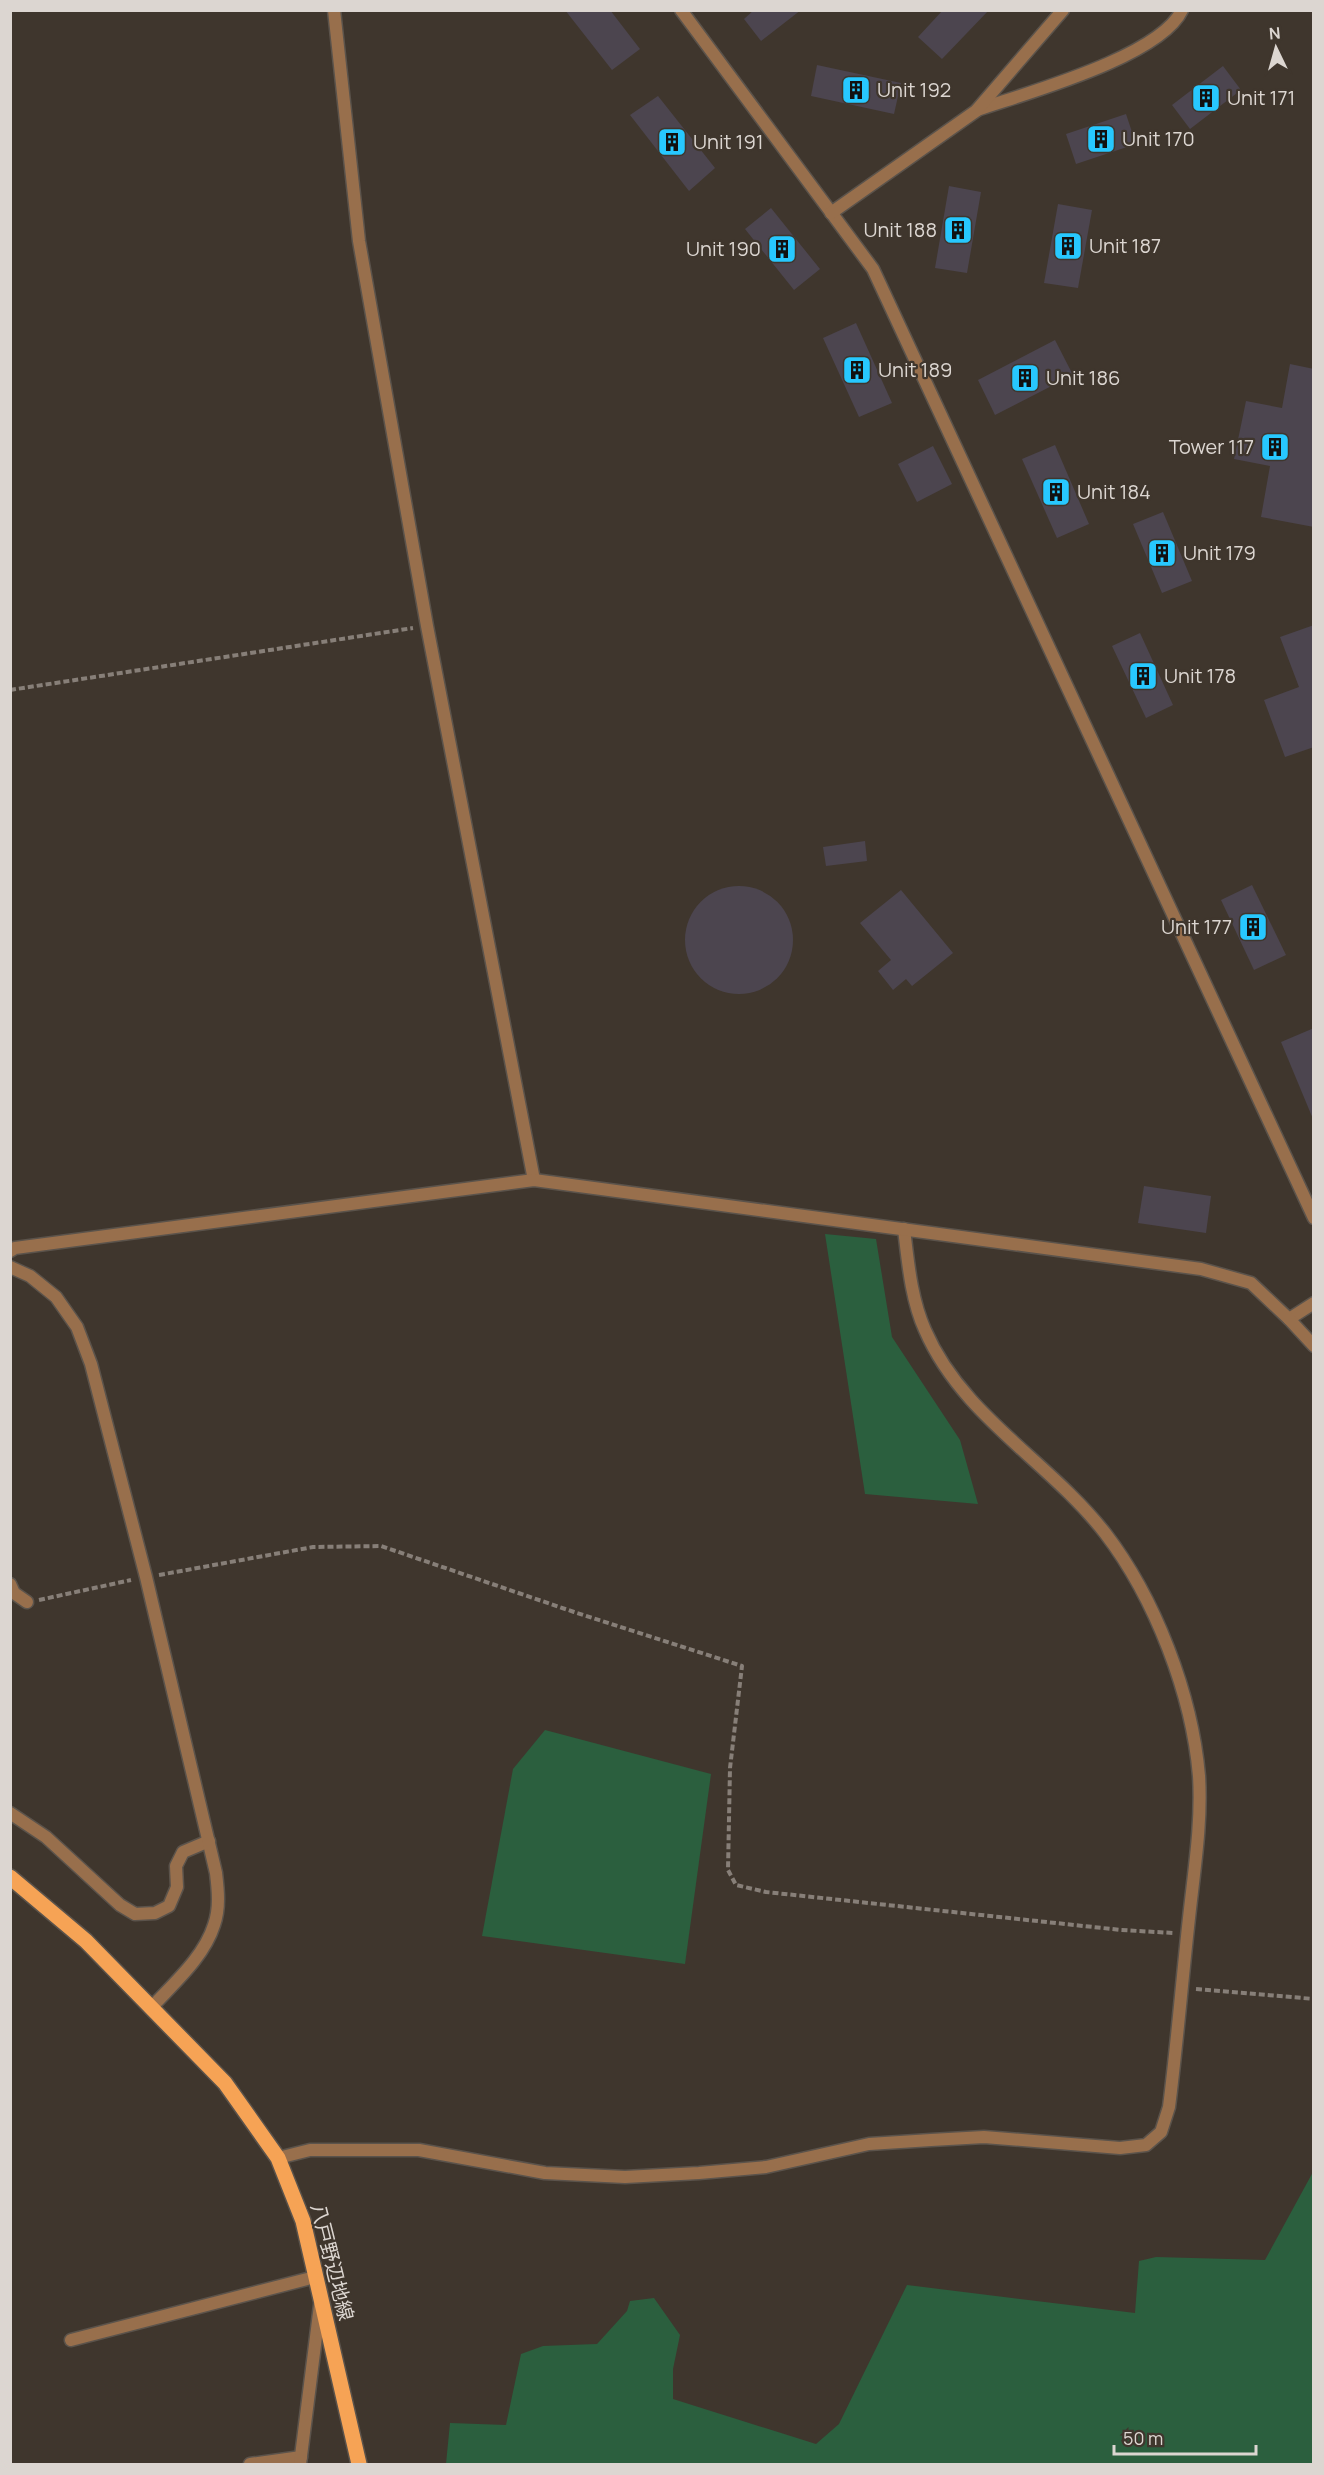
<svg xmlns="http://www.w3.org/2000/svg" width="1324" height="2475" font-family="Manrope,'Noto Sans JP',sans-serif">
<rect width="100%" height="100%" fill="#3f362d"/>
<g fill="#2b5f3e">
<path d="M825 1234 876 1239 892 1337 960 1440 978 1504 865 1494Z"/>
<path d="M545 1730 711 1774 685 1964 482 1936 513 1769Z"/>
<path d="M1313 2172V2464H446L450 2423 506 2425 521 2354 543 2346 597 2344 627 2311 630 2301 654 2298 680 2335 673 2369V2399L816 2444 839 2424 907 2285 1135 2313 1139 2261 1156 2257 1265 2260Z"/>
</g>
<g fill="#4c454f">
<path d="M565 10H610L640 49 612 70Z"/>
<path d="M754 10H801L761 41 744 19Z"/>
<path d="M943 10H989L942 59 918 37Z"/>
<path d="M817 65 901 83 894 114 811 96Z"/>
<path d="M1223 66 1241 90 1190 129 1172 105Z"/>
<path d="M658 96 715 168 689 191 630 115Z"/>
<path d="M1126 114 1136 144 1076 164 1066 134Z"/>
<path d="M949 186 981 192 967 273 935 268Z"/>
<path d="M1058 204 1092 210 1078 288 1044 283Z"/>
<path d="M771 208 820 269 794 290 745 229Z"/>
<path d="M856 323 892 403 859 417 823 338Z"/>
<path d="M1055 340 1073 375 995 415 978 380Z"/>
<path d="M1290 364 1314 369V527L1261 517 1270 466 1234 459 1246 401 1282 408Z"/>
<path d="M1055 445 1089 524 1057 538 1022 459Z"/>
<path d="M933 446 952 484 917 502 898 464Z"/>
<path d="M1163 512 1192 581 1162 593 1133 524Z"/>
<path d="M1314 625V747L1285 757 1264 700 1299 687 1280 637Z"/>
<path d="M1140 633 1173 705 1146 718 1112 646Z"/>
<path d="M865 841 867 861 826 866 823 847Z"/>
<path d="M1252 885 1286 955 1254 970 1221 900Z"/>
<circle cx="739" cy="940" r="54"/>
<path d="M901 890 953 953 912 986 906 979 893 990 878 971 891 960 860 923Z"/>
<path d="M1314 1028V1119H1313L1281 1042Z"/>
<path d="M1144 1186 1211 1196 1206 1233 1138 1223Z"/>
</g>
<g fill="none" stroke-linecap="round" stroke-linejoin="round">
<g stroke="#5b534b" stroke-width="15">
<g id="minor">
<path d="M334 10 359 241 427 626 534 1180"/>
<path d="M681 10 873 269 1314 1218"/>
<path d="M977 110C1026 93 1160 57 1182 10"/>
<path d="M831 213 976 111 1063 10"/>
<path d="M1289 1319 1314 1303"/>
<path d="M10 1584 14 1593 27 1602"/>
<path d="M10 1813 46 1837 120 1905 135 1914 155 1913 169 1906 177 1887 176 1866 183 1852 209 1841"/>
<path d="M278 2158 310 2150H419L545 2173 625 2177 699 2173 766 2167 869 2144 931 2140 984 2137 1120 2148 1146 2145 1161 2132 1169 2107C1177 2044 1182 1981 1189 1918 1194 1871 1202 1823 1199 1776 1192 1694 1155 1598 1105 1533 1049 1461 962 1416 925 1330 911 1299 908 1262 904 1229"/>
<path d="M71 2340 315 2277"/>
<path d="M250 2464 301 2457"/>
<path d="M300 2464 320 2305"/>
</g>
</g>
<g stroke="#5b534b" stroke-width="15">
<g id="tertiary">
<path d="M10 1251 15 1248 534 1180 1201 1269 1251 1283 1289 1319 1314 1346"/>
<path d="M10 1267 30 1276 56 1297 77 1327 91 1364 146 1577 216 1873C218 1890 220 1908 214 1925 204 1957 174 1983 152 2007"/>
</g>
</g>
<g stroke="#5b534b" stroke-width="18">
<path id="primary" d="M10 1877 86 1941 225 2083 278 2158 303 2221 359 2464"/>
</g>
<g stroke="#877f78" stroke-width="4" stroke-dasharray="6 3" stroke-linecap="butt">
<path d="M10 690 413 628"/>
<path d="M159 1575 313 1547 381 1546 574 1612 742 1666 730 1768 728 1870 736 1885 766 1892 1121 1930 1174 1933"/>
<path d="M39 1600 131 1580"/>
<path d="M1196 1989 1314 1999"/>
</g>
<use href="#minor" stroke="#986f4c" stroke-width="12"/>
<use href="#tertiary" stroke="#986f4c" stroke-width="12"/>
<use href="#primary" stroke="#f6a355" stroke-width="15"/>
</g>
<defs>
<g id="building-square" transform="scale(1.5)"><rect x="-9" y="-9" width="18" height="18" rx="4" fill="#27c8ff" stroke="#3f362d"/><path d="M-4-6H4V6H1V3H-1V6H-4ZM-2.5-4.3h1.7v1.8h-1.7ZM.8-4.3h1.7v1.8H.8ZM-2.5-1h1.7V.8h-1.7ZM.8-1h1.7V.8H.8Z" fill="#111"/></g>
</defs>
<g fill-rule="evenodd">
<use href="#building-square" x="856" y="90"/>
<use href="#building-square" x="1206" y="98"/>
<use href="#building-square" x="1101" y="139"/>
<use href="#building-square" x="672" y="142"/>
<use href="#building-square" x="958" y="230"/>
<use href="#building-square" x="1068" y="246"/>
<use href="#building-square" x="782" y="249"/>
<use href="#building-square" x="857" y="370"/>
<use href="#building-square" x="1025" y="378"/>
<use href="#building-square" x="1275" y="447"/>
<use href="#building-square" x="1056" y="492"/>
<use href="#building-square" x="1162" y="553"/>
<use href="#building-square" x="1143" y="676"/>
<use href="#building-square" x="1253" y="927"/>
</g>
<g text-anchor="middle" stroke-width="4.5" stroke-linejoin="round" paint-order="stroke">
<g font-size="20" fill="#dcd6d1" stroke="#3f362d" text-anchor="start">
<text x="877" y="97">Unit 192</text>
<text x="1227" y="105">Unit 171</text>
<text x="1122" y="146">Unit 170</text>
<text x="693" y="149">Unit 191</text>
<text x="937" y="237" text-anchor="end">Unit 188</text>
<text x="1089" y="253">Unit 187</text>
<text x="761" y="256" text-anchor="end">Unit 190</text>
<text x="878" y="377">Unit 189</text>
<text x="1046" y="385">Unit 186</text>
<text x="1254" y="454" text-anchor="end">Tower 117</text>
<text x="1077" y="499">Unit 184</text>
<text x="1183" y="560">Unit 179</text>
<text x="1164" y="683">Unit 178</text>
<text x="1232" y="934" text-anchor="end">Unit 177</text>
</g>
<g font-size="20" fill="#dcd6d1" stroke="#3f362d">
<text transform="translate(332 2262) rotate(76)" y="7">八戸野辺地線</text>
</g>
</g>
<rect width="1324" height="2475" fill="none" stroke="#dcd6d1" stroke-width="24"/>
<g transform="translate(1276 48) rotate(355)" stroke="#3f362d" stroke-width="4.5" paint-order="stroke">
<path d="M0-4.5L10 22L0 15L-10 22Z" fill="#dcd6d1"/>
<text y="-9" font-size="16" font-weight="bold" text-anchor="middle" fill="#dcd6d1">N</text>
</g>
<path d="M1114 2445v9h142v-9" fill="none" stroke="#dcd6d1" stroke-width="3"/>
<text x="1123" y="2445" font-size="18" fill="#dcd6d1" stroke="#3f362d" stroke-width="4.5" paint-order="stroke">50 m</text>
</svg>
